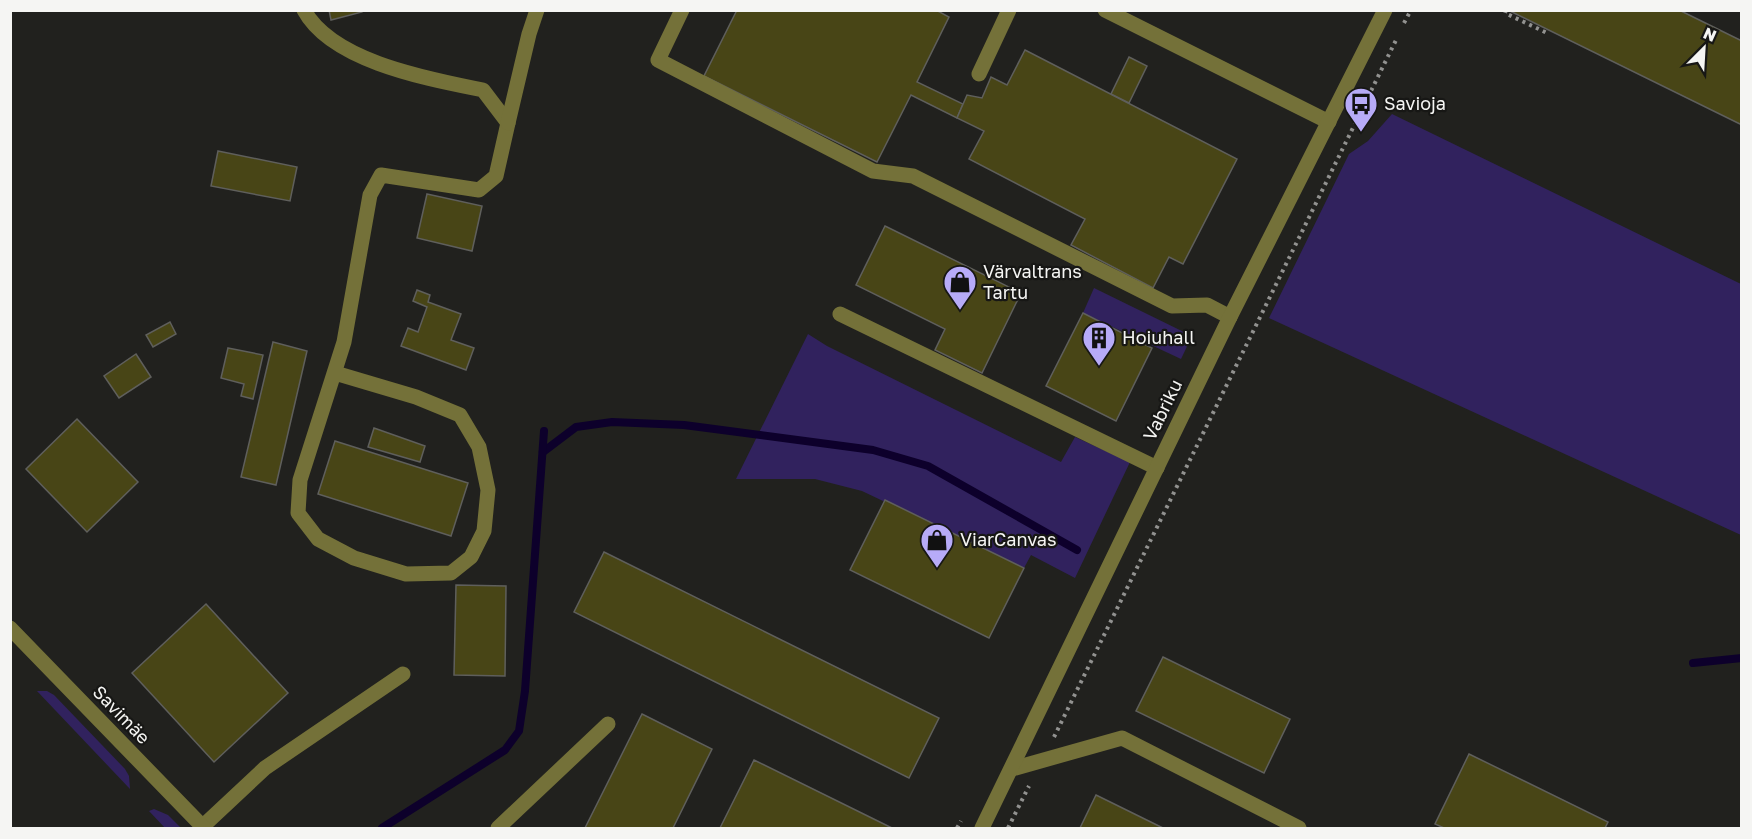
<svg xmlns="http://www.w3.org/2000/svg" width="1752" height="839" font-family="'Golos Text',sans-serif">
<rect width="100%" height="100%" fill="#21211e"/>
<g fill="#31225e">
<path d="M1392 114 1741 284V535L1269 318 1349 154 1368 141Z"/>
<path d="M1094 288 1192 336 1181 359 1083 313Z"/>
<path d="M808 334 827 346 1061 462 1075 437 1130 462 1075 578 1031 555 1024 568 862 491 815 479H736Z"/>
<path d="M37 691H47L54 695 125 769 129 776 130 789Z"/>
<path d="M154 809 168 815 181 828H165L149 811Z"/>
</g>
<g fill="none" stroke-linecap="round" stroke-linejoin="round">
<g stroke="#0d002b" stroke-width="8">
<path d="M543 452 576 427 612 422 684 425 873 450 928 466 1077 550"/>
<path d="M1693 663 1742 658"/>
<path d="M382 828 505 750 519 731 525 691 544 431"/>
</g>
</g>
<g fill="#484516" stroke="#5f5f5c" stroke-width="1.5">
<path d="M329 10H362V12L331 20Z"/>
<path d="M737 10H936L949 17 917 82 963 104 957 118 911 95 877 162 704 76Z"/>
<path d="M1679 10 1742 41V125L1510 11Z"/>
<path d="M1025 50 1237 159 1183 264 1169 257 1153 288 1071 245 1085 219 969 159 984 131 957 118 967 95 982 98 991 77 1007 85Z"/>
<path d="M1129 57 1147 66 1129 103 1111 94Z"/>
<path d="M218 151 297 167 290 201 211 186Z"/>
<path d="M427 194 482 206 472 251 417 238Z"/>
<path d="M885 226 1021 293 982 373 935 350 945 329 856 285Z"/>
<path d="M417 290 430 295 428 302 461 314 451 340 474 348 466 370 401 346 408 328 418 332 427 307 413 301Z"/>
<path d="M1083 313 1152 348 1116 421 1046 386Z"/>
<path d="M170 322 176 334 153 347 146 335Z"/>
<path d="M273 342 307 351 276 485 241 477Z"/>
<path d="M228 348 263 355 253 399 241 396 244 384 221 378Z"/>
<path d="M136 354 151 377 119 398 104 376Z"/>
<path d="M77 419 138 482 87 532 26 469Z"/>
<path d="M374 428 425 446 420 462 368 447Z"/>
<path d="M335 441 468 483 451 536 318 494Z"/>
<path d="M885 500 1024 568 989 638 850 570Z"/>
<path d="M604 552 939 718 909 778 574 612Z"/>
<path d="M456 585 506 586 505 676 454 675Z"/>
<path d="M206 604 288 693 214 762 132 673Z"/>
<path d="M1163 657 1290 719 1264 773 1136 711Z"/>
<path d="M642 714 712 749 673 828H585Z"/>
<path d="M1469 754 1608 822 1605 828H1444L1435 824Z"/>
<path d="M754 760 892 828H720Z"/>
<path d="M1096 795 1163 828H1080Z"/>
</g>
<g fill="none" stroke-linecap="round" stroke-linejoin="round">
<g stroke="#929290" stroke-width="4" stroke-dasharray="3 4.5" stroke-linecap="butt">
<path d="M1506 10 1505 13 1547 33"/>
<path d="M1404 23 1411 10"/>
<path d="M1054 737 1397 38"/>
<path d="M957 828 961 821"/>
<path d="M1008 828 1029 786"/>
</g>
<g stroke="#747139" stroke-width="15">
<path d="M304 10C332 62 429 79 483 90L508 123 496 176 479 190 381 175 370 195 344 342 300 480 298 513 318 539 354 558 406 574 451 573 471 557 484 531 488 490 479 447 460 415 416 397 335 373"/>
<path d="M682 10 658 60 873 171 913 176 1172 306 1207 305 1230 317"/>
<path d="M979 74 1009 10"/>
<path d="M508 123 529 34 537 10"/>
<path d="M840 314 1157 468"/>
<path d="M1012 769 1122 738 1299 828"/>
<path d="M202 827 265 768 403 674"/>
<path d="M498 828 608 724"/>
</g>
<g stroke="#747139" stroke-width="15">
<path d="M1105 10 1329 122"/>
<path d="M10 628 204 828"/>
<path d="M982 828 1230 317 1385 10"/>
</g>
</g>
<defs>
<g id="bus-pin" transform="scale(1.725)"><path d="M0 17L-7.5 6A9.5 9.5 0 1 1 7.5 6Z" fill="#b7abf8" stroke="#171715"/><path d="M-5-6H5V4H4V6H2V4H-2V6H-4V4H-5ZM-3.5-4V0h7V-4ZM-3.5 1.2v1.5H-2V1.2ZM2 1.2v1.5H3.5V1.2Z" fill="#111"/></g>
<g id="shop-pin" transform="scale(1.725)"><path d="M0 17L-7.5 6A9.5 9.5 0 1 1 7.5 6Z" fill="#b7abf8" stroke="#171715"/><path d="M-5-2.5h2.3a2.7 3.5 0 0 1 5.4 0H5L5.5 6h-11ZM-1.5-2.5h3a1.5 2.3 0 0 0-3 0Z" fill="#111"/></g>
<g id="building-pin" transform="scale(1.725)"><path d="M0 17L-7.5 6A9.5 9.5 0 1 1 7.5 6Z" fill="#b7abf8" stroke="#171715"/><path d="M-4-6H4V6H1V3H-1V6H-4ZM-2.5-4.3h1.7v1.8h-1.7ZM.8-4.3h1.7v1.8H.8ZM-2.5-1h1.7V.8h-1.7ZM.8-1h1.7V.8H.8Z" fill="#111"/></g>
</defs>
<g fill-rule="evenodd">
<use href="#bus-pin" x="1361" y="104"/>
<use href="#shop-pin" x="960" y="282"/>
<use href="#building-pin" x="1099" y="338"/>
<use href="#shop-pin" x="937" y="540"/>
</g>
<g text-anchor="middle" stroke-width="4.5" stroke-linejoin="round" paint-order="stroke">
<g font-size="18" fill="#f5f5f3" stroke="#171715" text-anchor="start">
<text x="1384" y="110">Savioja</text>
<text x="983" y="278">Värvaltrans<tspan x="983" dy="21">Tartu</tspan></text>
<text x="1122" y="344">Hoiuhall</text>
<text x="960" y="546">ViarCanvas</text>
</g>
<g font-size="18" fill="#f5f5f3" stroke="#171715">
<text transform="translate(1163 410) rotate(-64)" y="6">Vabriku</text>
<text transform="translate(121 715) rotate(46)" y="6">Savimäe</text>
</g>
</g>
<rect width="1752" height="839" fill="none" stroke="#f5f5f3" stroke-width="24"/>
<g transform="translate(1704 48) rotate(24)" stroke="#171715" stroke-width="4.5" paint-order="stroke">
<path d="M0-4.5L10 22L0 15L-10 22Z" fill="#f5f5f3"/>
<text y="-9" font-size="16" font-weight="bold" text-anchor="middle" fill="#f5f5f3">N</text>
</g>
</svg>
